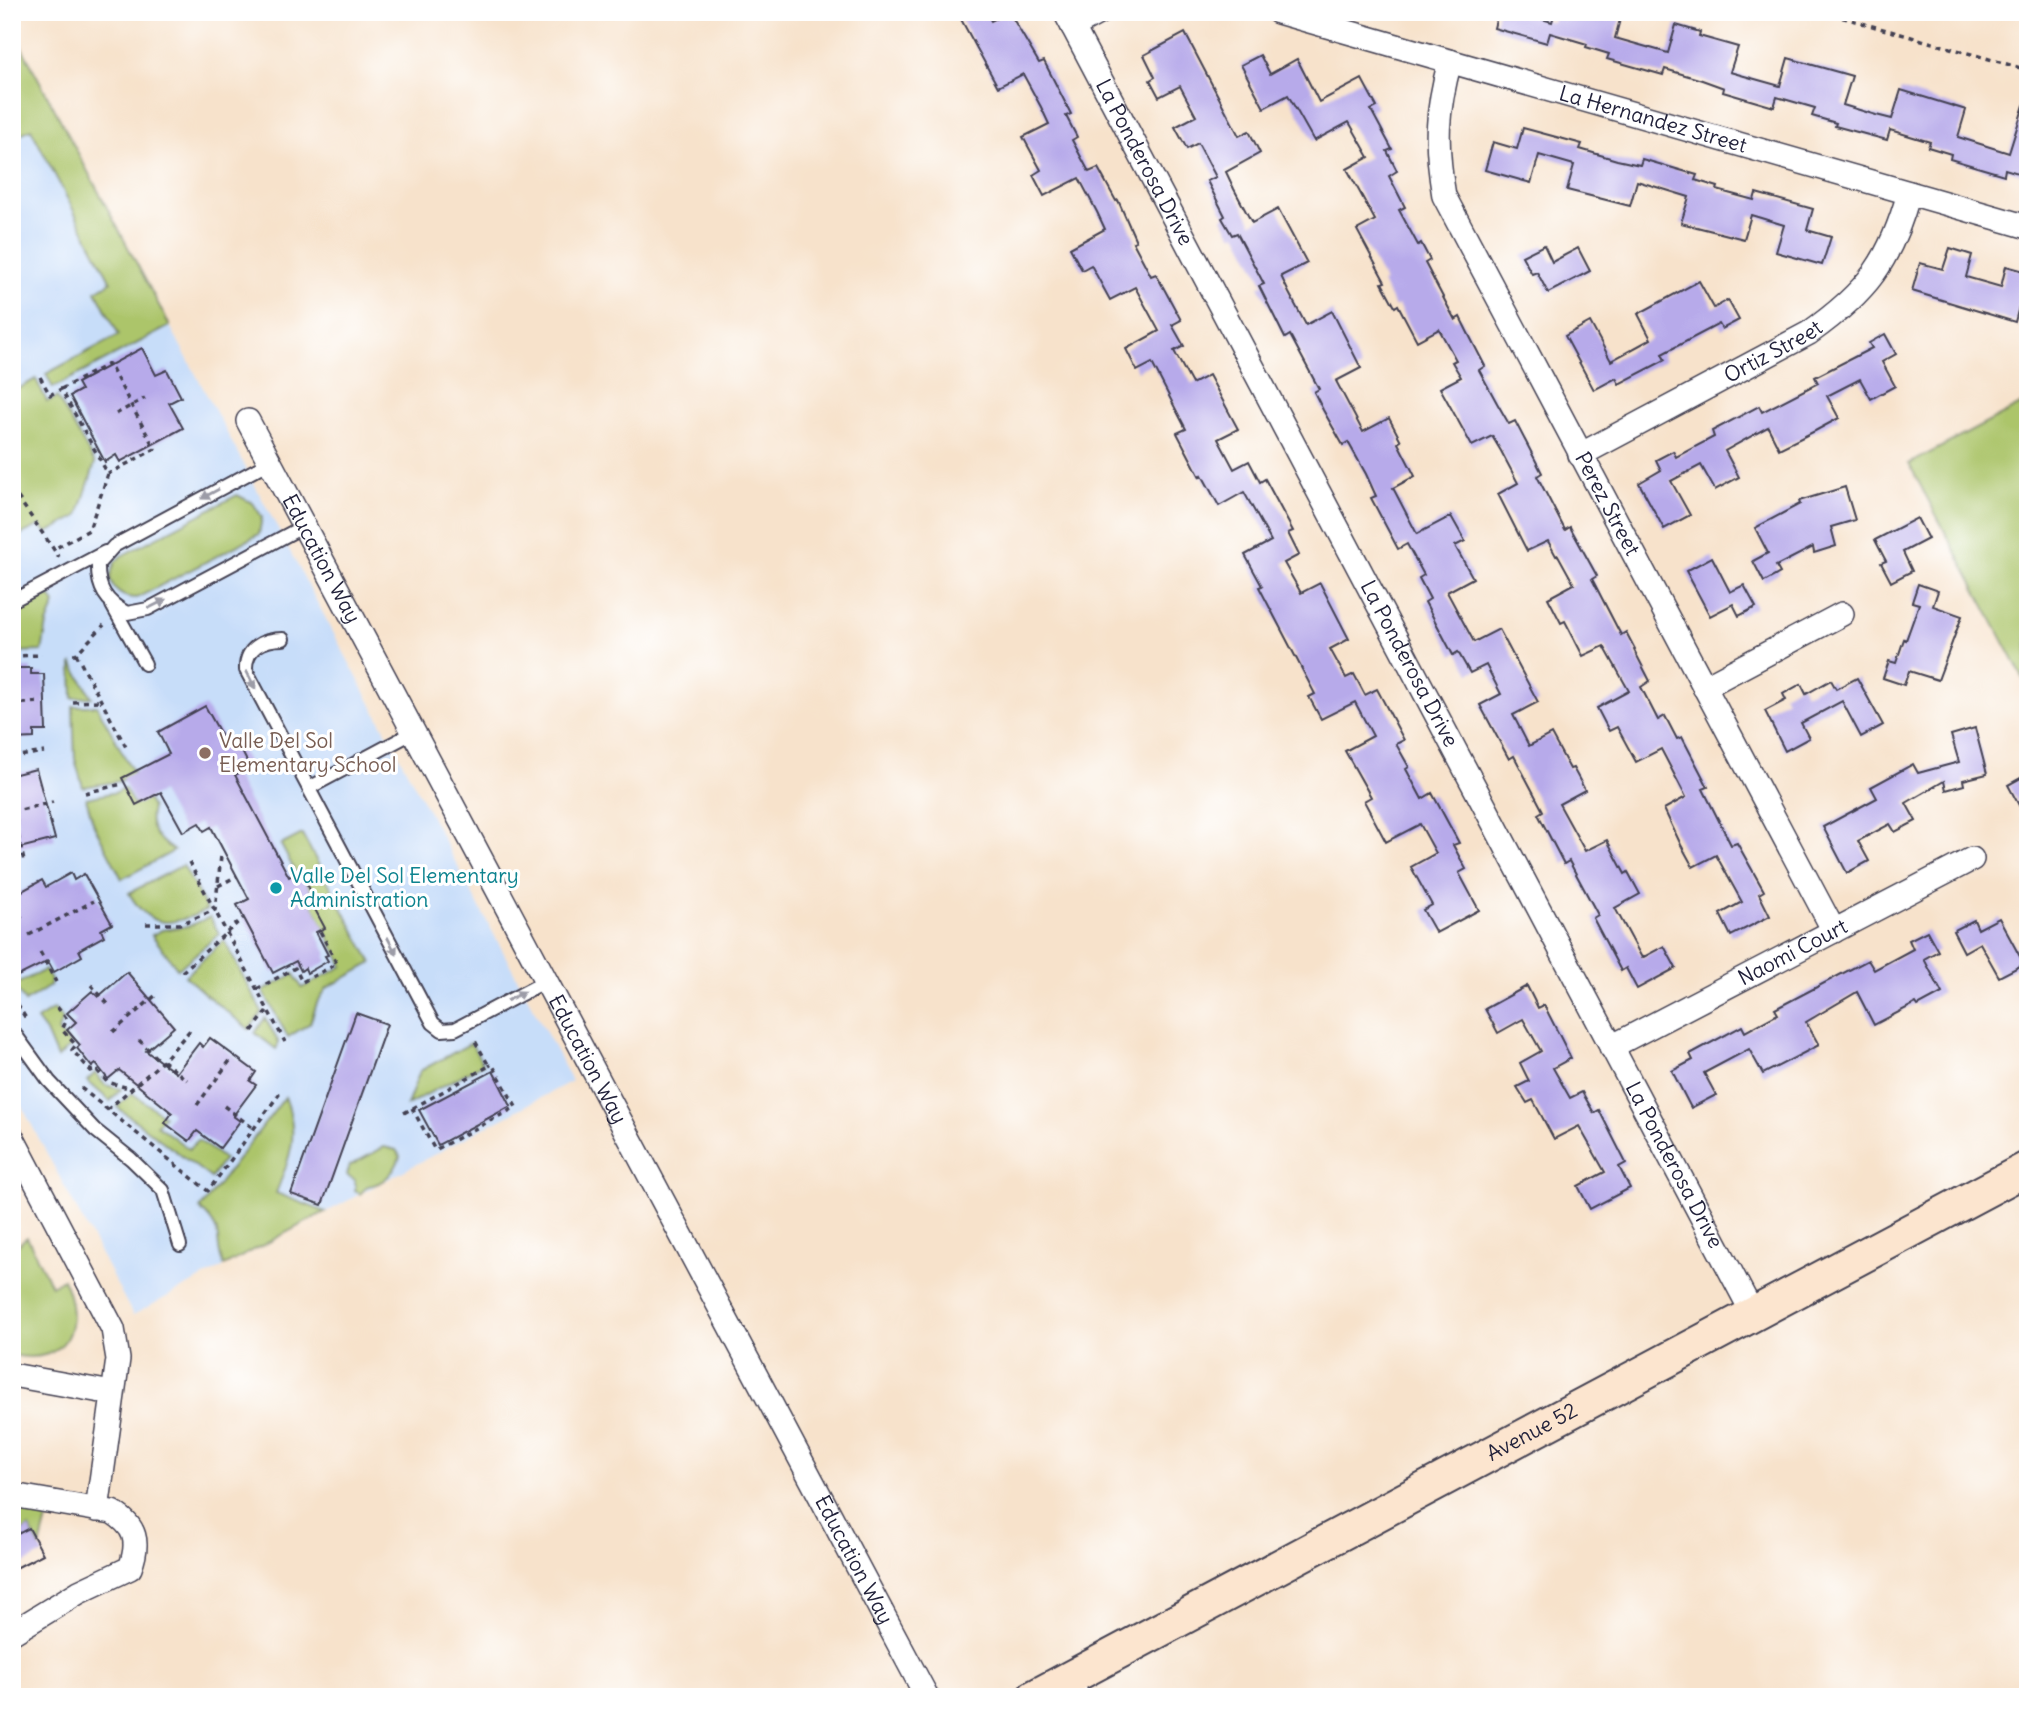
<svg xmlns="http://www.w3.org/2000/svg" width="2040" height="1709" font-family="Delius,sans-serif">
<rect width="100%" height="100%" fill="#fff"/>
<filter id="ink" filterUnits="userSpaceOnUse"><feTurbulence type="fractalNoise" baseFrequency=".0143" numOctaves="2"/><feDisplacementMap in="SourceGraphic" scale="14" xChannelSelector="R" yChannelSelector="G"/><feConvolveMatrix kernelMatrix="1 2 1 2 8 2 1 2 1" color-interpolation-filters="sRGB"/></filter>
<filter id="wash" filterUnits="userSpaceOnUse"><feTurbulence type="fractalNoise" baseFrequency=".00686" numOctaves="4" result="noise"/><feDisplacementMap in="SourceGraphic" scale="28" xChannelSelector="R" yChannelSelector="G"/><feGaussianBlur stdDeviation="1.57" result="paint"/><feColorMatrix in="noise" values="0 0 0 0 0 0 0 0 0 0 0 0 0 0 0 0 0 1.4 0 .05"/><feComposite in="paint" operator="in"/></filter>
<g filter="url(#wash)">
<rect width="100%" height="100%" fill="#f7e2cb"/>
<path fill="#c7ddf9" d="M12 29 572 1081 133 1315 12 1088Z"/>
<g fill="#acc56b" stroke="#677453" stroke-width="2">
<path d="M12 29 170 326 53 388 46 374 119 335 96 291 111 282 31 129 12 138Z"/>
<path d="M36 379 47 402 57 397 95 463 78 516 47 533 40 525 12 539V392Z"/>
<path d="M2028 401V687L1909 464Z"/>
<path d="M237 495 253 503 262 517 259 534 137 598C122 598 113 591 110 577L115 562 121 556Z"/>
<path d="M50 595 55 604 47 624 42 651 12 652V615Z"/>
<path d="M72 663 92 697 73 698Z"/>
<path d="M73 706H97L134 774 120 781 83 787 75 759Z"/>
<path d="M124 788 134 805 147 798 152 808C146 829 158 840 174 851L122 879 94 825 86 798 117 792Z"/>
<path d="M302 834 372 963 327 988 317 1003 310 1023 288 1037 263 991 294 974 302 988 343 966 311 902 315 899 300 871 296 873 281 845Z"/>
<path d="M183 865 207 910C172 925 151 932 129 893Z"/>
<path d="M210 917 219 934 178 969 152 935 162 930 189 926Z"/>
<path d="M224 940 262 1012 249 1029 205 994 185 976Z"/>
<path d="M45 970 51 980 50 986 25 1002 14 985Z"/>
<path d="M54 1009 62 1019 58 1031 71 1046 57 1058 46 1032 37 1020Z"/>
<path d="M265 1018 279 1043 276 1049 255 1033Z"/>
<path d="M471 1043 483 1064 407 1105 420 1071Z"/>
<path d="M95 1073 105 1085 121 1089 110 1101 87 1081Z"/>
<path d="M132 1093 164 1116 157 1125 189 1149 198 1140 224 1159 211 1178 117 1107Z"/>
<path d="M285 1097C300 1134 290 1158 276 1193L325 1212 224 1266C212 1241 228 1234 200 1209Z"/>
<path d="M384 1147 396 1150 400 1156C396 1171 383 1185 368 1186L360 1194 355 1190V1180L347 1175 349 1166Z"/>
<path d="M27 1237 51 1286 63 1279C84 1324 68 1367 12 1355V1250Z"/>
<path d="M12 1508 48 1515 40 1547 29 1528 12 1537Z"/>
</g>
<g id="blocks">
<g fill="#b7aaea">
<path d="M957 12H986L991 21 1009 12 1039 63 1044 61 1071 114 1066 116 1077 137 1072 140 1089 172 1098 168 1116 201 1118 200 1136 241 1133 242 1151 276 1156 274 1181 320 1172 325 1184 346 1174 351 1192 384 1209 375 1238 429 1218 439 1234 469 1249 461 1260 482 1265 479 1293 531 1288 533 1299 555 1284 563 1301 593 1320 583 1349 639 1330 649 1346 678 1354 674 1365 695 1377 689 1404 740 1396 744 1409 767 1406 769 1422 799 1432 793 1459 843 1453 845 1466 869 1459 873 1479 910 1436 933 1423 910 1432 905 1411 867 1436 853 1420 824 1386 842 1364 801 1371 797 1345 751 1373 736 1355 702 1321 719 1309 697 1315 694 1259 587 1262 586 1245 555 1271 541 1244 492 1219 506 1202 475 1200 477 1177 433 1186 429 1152 363 1137 371 1126 349 1159 331 1135 287 1110 300 1091 265 1082 270 1070 248 1105 229 1097 212 1079 178 1044 196 1033 175 1041 170 1023 137 1049 124 1041 107 1023 74 998 87Z"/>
<path d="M1498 12H1518L1552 22 1555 12H1622L1615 38 1668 53 1676 25 1700 32 1699 36 1738 47 1730 72 1780 86 1788 58 1852 76 1843 105 1876 115 1892 119 1901 90 1966 110 1958 137 2009 153 2024 105 2028 106V176L2005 169 2004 175 1950 159 1951 154 1928 147 1930 142 1890 130 1887 140 1835 126 1836 123 1812 116 1815 108 1777 97 1774 107 1723 92 1724 88 1702 80 1665 69 1663 75 1607 59 1609 54 1586 47 1587 44 1550 33 1547 43 1494 28Z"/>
<path d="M1185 33 1239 136 1249 131 1260 153 1226 172 1234 189 1252 223 1278 209 1307 263 1281 276 1289 293 1306 325 1332 311 1361 368 1336 381 1363 432 1389 418 1401 441 1398 443 1415 476 1393 488 1417 534 1451 516 1465 541 1455 546 1473 578 1447 592 1474 642 1499 629 1538 702 1513 715 1529 746 1551 734 1570 769 1573 768 1585 790 1559 804 1585 851 1607 840 1625 874 1628 872 1640 894 1615 908 1642 958 1664 946 1676 968 1637 989 1626 968 1621 971 1593 918 1598 915 1569 861 1564 864 1538 814 1543 811 1532 790 1514 756 1509 759 1480 705 1501 694 1486 665 1470 673 1458 652 1453 655 1425 602 1430 599 1419 578 1424 575 1407 544 1398 549 1371 498 1376 496 1366 474 1348 442 1343 445 1323 410 1314 392 1319 389 1290 335 1285 338 1259 286 1264 284 1237 233 1232 235 1222 218 1225 216 1207 181 1216 177 1198 143 1187 149 1175 127 1196 116 1180 86 1159 97 1150 80 1155 77 1144 55Z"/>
<path d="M1260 55 1270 74 1297 59 1319 102 1362 79 1377 107 1371 110 1392 149 1387 151 1397 171 1389 176 1405 207 1399 210 1418 245 1421 243 1430 260 1425 263 1455 320 1460 317 1468 333 1485 366 1479 370 1497 403 1509 424 1515 421 1542 473 1537 476 1565 530 1570 527 1597 576 1592 579 1621 635 1626 632 1635 649 1634 650 1650 681 1641 687 1658 720 1665 716 1677 739 1682 737 1708 787 1703 789 1731 845 1737 843 1764 891 1759 894 1770 916 1731 936 1720 914 1742 902 1716 855 1693 867 1681 845 1664 809 1686 797 1661 749 1636 762 1617 727 1609 731 1597 708 1629 691 1604 646 1583 656 1565 621 1561 623 1548 598 1574 584 1558 555 1556 556 1548 541 1527 551 1498 494 1518 483 1501 451 1492 436 1472 446 1440 388 1461 377 1452 362 1456 360 1439 329 1417 341 1398 305 1395 307 1382 283 1385 282 1357 230 1375 220 1347 169 1369 157 1349 122 1314 141 1288 95 1264 108 1241 65Z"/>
<path d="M1523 128 1582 144 1580 149 1617 160 1640 165 1642 159 1697 175 1695 180 1718 187 1717 190 1754 200 1756 193 1813 209 1807 230 1831 237 1822 265 1776 252 1784 225 1751 215 1744 239 1681 223 1689 197 1637 181 1630 206 1567 190 1574 165 1539 155 1531 183 1485 170 1493 142 1517 149Z"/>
<path d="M1544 245 1552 262 1578 248 1590 271 1548 293 1537 272 1532 274 1522 256Z"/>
<path d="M1950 248 1972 255 1966 277 2001 287 2006 266 2028 272 2015 322 1912 291 1920 263 1943 269Z"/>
<path d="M1699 281 1714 308 1728 300 1739 320 1722 329 1719 324 1662 354 1665 360 1619 384 1616 378 1594 390 1565 336 1590 322 1611 361 1651 339 1638 314Z"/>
<path d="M1885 334 1896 354 1882 362 1895 386 1871 399 1860 379 1827 396 1839 418 1815 431 1779 449 1768 427 1725 451 1739 477 1715 490 1701 465 1671 481 1690 515 1664 529 1639 483 1661 470 1656 460 1673 451 1676 457 1714 437 1712 431 1759 406 1762 412 1818 383 1815 377 1872 348 1869 343Z"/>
<path d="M142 348 156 375 167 370 181 397 169 403 183 428 120 462 116 455 105 462 70 396 81 390 77 383Z"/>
<path d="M1845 487 1855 520 1831 527 1836 546 1814 553 1813 547 1776 566 1780 573 1764 582 1753 561 1768 553 1755 528 1800 504 1799 501Z"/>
<path d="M1917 518 1928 539 1903 552 1912 571 1891 582 1881 563 1886 561 1875 540Z"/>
<path d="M1712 557 1730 592 1744 585 1756 607 1739 616 1733 604 1710 616 1686 571Z"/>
<path d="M1918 584 1938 591 1933 606 1962 616 1938 680 1909 671 1904 685 1883 678 1889 661 1896 663 1904 639 1906 640 1919 604 1912 602Z"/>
<path d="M12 668H31V674H44L46 731H34V738L12 739Z"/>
<path d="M1857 678 1883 725 1861 737 1842 701 1801 723 1809 738 1785 751 1765 711 1786 700 1783 694 1801 684 1806 694 1831 680 1836 689Z"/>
<path d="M205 706 228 747 237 742 250 767 235 775 289 877 300 871 315 899 311 902 325 928 316 932 328 955 325 956 328 961 307 973 305 968 301 971 296 961 273 973 237 905 249 899 211 827 204 831 199 823 183 832 161 792 136 805 122 778 169 754 158 732Z"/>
<path d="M1975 728 1987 774 1963 780 1964 785 1946 790 1944 781 1906 803 1916 821 1895 832 1890 824 1858 841 1869 861 1847 873 1823 827 1877 798 1871 787 1913 764 1918 773 1959 762 1951 735Z"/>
<path d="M36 769 55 839 12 850V826L18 824 12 804V775Z"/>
<path d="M2028 774V822L2008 785Z"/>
<path d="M71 873 74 880 84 874 112 924 101 930 104 936 79 950 82 956 54 972 48 961 12 979V910L19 907 13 896 42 880 46 887Z"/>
<path d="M1999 918 2024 964 1999 977 1980 943 1964 952 1953 931 1974 920 1978 929Z"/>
<path d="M1927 931 1938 951 1924 959 1942 993 1918 1006 1916 1003 1874 1025 1857 992 1806 1022 1819 1045 1763 1074 1749 1049 1704 1073 1716 1095 1691 1108 1672 1071 1693 1060 1690 1054 1742 1026 1745 1032 1778 1014 1775 1009 1868 960 1874 970 1913 949 1909 940Z"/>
<path d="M127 972 174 1027 146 1051 176 1073 199 1043 203 1047 210 1038 256 1072 250 1081 256 1085 233 1116 240 1121 220 1148 197 1131 189 1141 165 1123 172 1113 119 1070 108 1079 96 1064 92 1067 77 1048 80 1045 67 1030 76 1022 67 1013 92 991 98 997Z"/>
<path d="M1527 986 1538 1008 1544 1005 1571 1058 1553 1068 1570 1098 1582 1092 1594 1113 1599 1110 1626 1163 1619 1167 1630 1188 1590 1209 1578 1186 1605 1172 1579 1126 1554 1139 1533 1100 1527 1103 1517 1087 1529 1081 1520 1063 1541 1051 1523 1019 1498 1033 1485 1009Z"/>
<path d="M356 1013 387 1024 322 1205 291 1194Z"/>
<path d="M493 1071 511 1106 438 1145 419 1110Z"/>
<path d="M29 1528 43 1554 12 1570V1537Z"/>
</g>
</g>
</g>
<g filter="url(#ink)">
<use href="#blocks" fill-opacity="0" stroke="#423f51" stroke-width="2"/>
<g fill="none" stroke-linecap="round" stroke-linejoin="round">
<g stroke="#423f51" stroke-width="16">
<g id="service">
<path d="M270 462 114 546 98 564C97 588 106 602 127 613L148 609 304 526"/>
<path d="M12 601 105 552"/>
<path d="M112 605 145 664"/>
<path d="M283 639C263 639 245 648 246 670L433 1023 442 1030 455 1029 546 981"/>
<path d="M309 788 414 732"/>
<path d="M12 1030 49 1081 95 1130 131 1159 163 1190 180 1245"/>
<path d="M1073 1676 1084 1697"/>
</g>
</g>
<g stroke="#423f51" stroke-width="26">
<g id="minor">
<path id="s1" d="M1065 12 1753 1314"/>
<path id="s2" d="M1278 12 2028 227"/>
<path d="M1073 27 1100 12"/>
<path id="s3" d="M1450 61C1436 113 1435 143 1444 196L1834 931"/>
<path id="s4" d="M248 421 927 1697"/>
<path id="s5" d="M1580 455 1809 333C1867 292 1890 262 1909 193"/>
<path d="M1704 687 1842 614"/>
<path id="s6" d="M1611 1047 1972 859"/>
<path d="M12 1137 113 1329 118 1359 97 1510"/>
<path d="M12 1375 112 1393"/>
<path d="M12 1495 112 1512C136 1526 140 1542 130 1568L79 1592 12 1633"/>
</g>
</g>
<g stroke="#423f51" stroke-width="37">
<g id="secondary">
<path id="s7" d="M1034 1697 2028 1168"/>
</g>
</g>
<g stroke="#423f51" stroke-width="3.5" stroke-dasharray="5 5" stroke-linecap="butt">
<path d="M1823 12 2028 70"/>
<path d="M40 377 50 395 61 389 108 474 89 530 54 549"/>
<path d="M61 389 109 364 155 449 108 474"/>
<path d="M116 414 145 398"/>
<path d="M12 489 59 557"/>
<path d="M73 654H76L104 625"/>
<path d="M76 654 127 749"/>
<path d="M12 656 42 655"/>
<path d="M73 702 101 701"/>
<path d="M12 704 41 702"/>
<path d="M12 757 44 752"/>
<path d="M85 793 122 784"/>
<path d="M12 812 53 802"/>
<path d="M18 835 24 861"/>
<path d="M189 862 285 1042"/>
<path d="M218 886 237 876"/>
<path d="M12 899 22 917"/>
<path d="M146 924H180L215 910 221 856"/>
<path d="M29 935 94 901"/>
<path d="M40 952 56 982"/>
<path d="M182 972 243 918"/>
<path d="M91 985 109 1005"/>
<path d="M257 989 295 968 302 982 337 964 320 931"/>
<path d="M12 996 27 1020"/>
<path d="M57 1007 67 1019 62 1030 76 1045 72 1050 91 1071 96 1069 107 1082 132 1089"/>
<path d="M252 1031 268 1010"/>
<path d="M113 1032 156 995"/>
<path d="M139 1040 161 1063"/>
<path d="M163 1061 187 1080"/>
<path d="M81 1088 208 1191 280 1093"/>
<path d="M197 1105 232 1058"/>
<path d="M224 1106 253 1128"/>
<path d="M412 1108 435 1150 516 1107 492 1064 489 1066"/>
<path d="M107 1110 163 1061 192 1028"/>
<path d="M404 1113 489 1066 475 1041"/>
</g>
<use href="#service" stroke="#fff" stroke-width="12"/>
<use href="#minor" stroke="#fff" stroke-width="23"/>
<use href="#secondary" stroke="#fce5cf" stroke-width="33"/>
</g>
<defs><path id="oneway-solid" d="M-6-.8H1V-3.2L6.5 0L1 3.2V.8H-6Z" transform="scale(1.75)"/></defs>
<g fill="#9c9ca7">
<use href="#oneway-solid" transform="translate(210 494) rotate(151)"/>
<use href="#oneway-solid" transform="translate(157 604) rotate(-27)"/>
<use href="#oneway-solid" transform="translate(251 680) rotate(63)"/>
<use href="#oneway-solid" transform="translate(392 946) rotate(62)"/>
<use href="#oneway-solid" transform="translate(516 996) rotate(-28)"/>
</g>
</g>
<circle fill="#8d6e63" stroke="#fff" stroke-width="2.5" cx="205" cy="753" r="7"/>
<circle fill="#0f9aa8" stroke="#fff" stroke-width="2.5" cx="276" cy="888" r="7"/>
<g text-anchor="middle" stroke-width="6" stroke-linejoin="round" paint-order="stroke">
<g font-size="21" fill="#22223b" stroke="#fff">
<text dy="7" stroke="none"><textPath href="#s2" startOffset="390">La Hernandez Street</textPath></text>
<text dy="7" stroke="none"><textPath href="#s1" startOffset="170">La Ponderosa Drive</textPath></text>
<text dy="7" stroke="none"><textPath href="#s5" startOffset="219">Ortiz Street</textPath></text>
<text dy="7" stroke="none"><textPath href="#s3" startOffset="485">Perez Street</textPath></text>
<text dy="7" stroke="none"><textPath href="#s4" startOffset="156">Education Way</textPath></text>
<text dy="7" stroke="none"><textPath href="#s1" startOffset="737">La Ponderosa Drive</textPath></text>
<text dy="7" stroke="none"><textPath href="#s6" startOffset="205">Naomi Court</textPath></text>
<text dy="7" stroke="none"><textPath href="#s4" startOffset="723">Education Way</textPath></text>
<text dy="7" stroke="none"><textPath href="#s1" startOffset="1304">La Ponderosa Drive</textPath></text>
<text dy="7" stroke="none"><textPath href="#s7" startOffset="564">Avenue 52</textPath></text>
<text dy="7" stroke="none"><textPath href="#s4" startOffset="1290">Education Way</textPath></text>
</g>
<g font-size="21" fill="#785e54" stroke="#fff" text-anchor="start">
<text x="219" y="748">Valle Del Sol<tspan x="219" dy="24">Elementary School</tspan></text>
</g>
<g font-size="21" fill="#0d838f" stroke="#fff" text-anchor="start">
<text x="290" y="883">Valle Del Sol Elementary<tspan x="290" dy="24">Administration</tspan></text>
</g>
</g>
<rect width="2040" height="1709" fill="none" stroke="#fff" stroke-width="42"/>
</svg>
